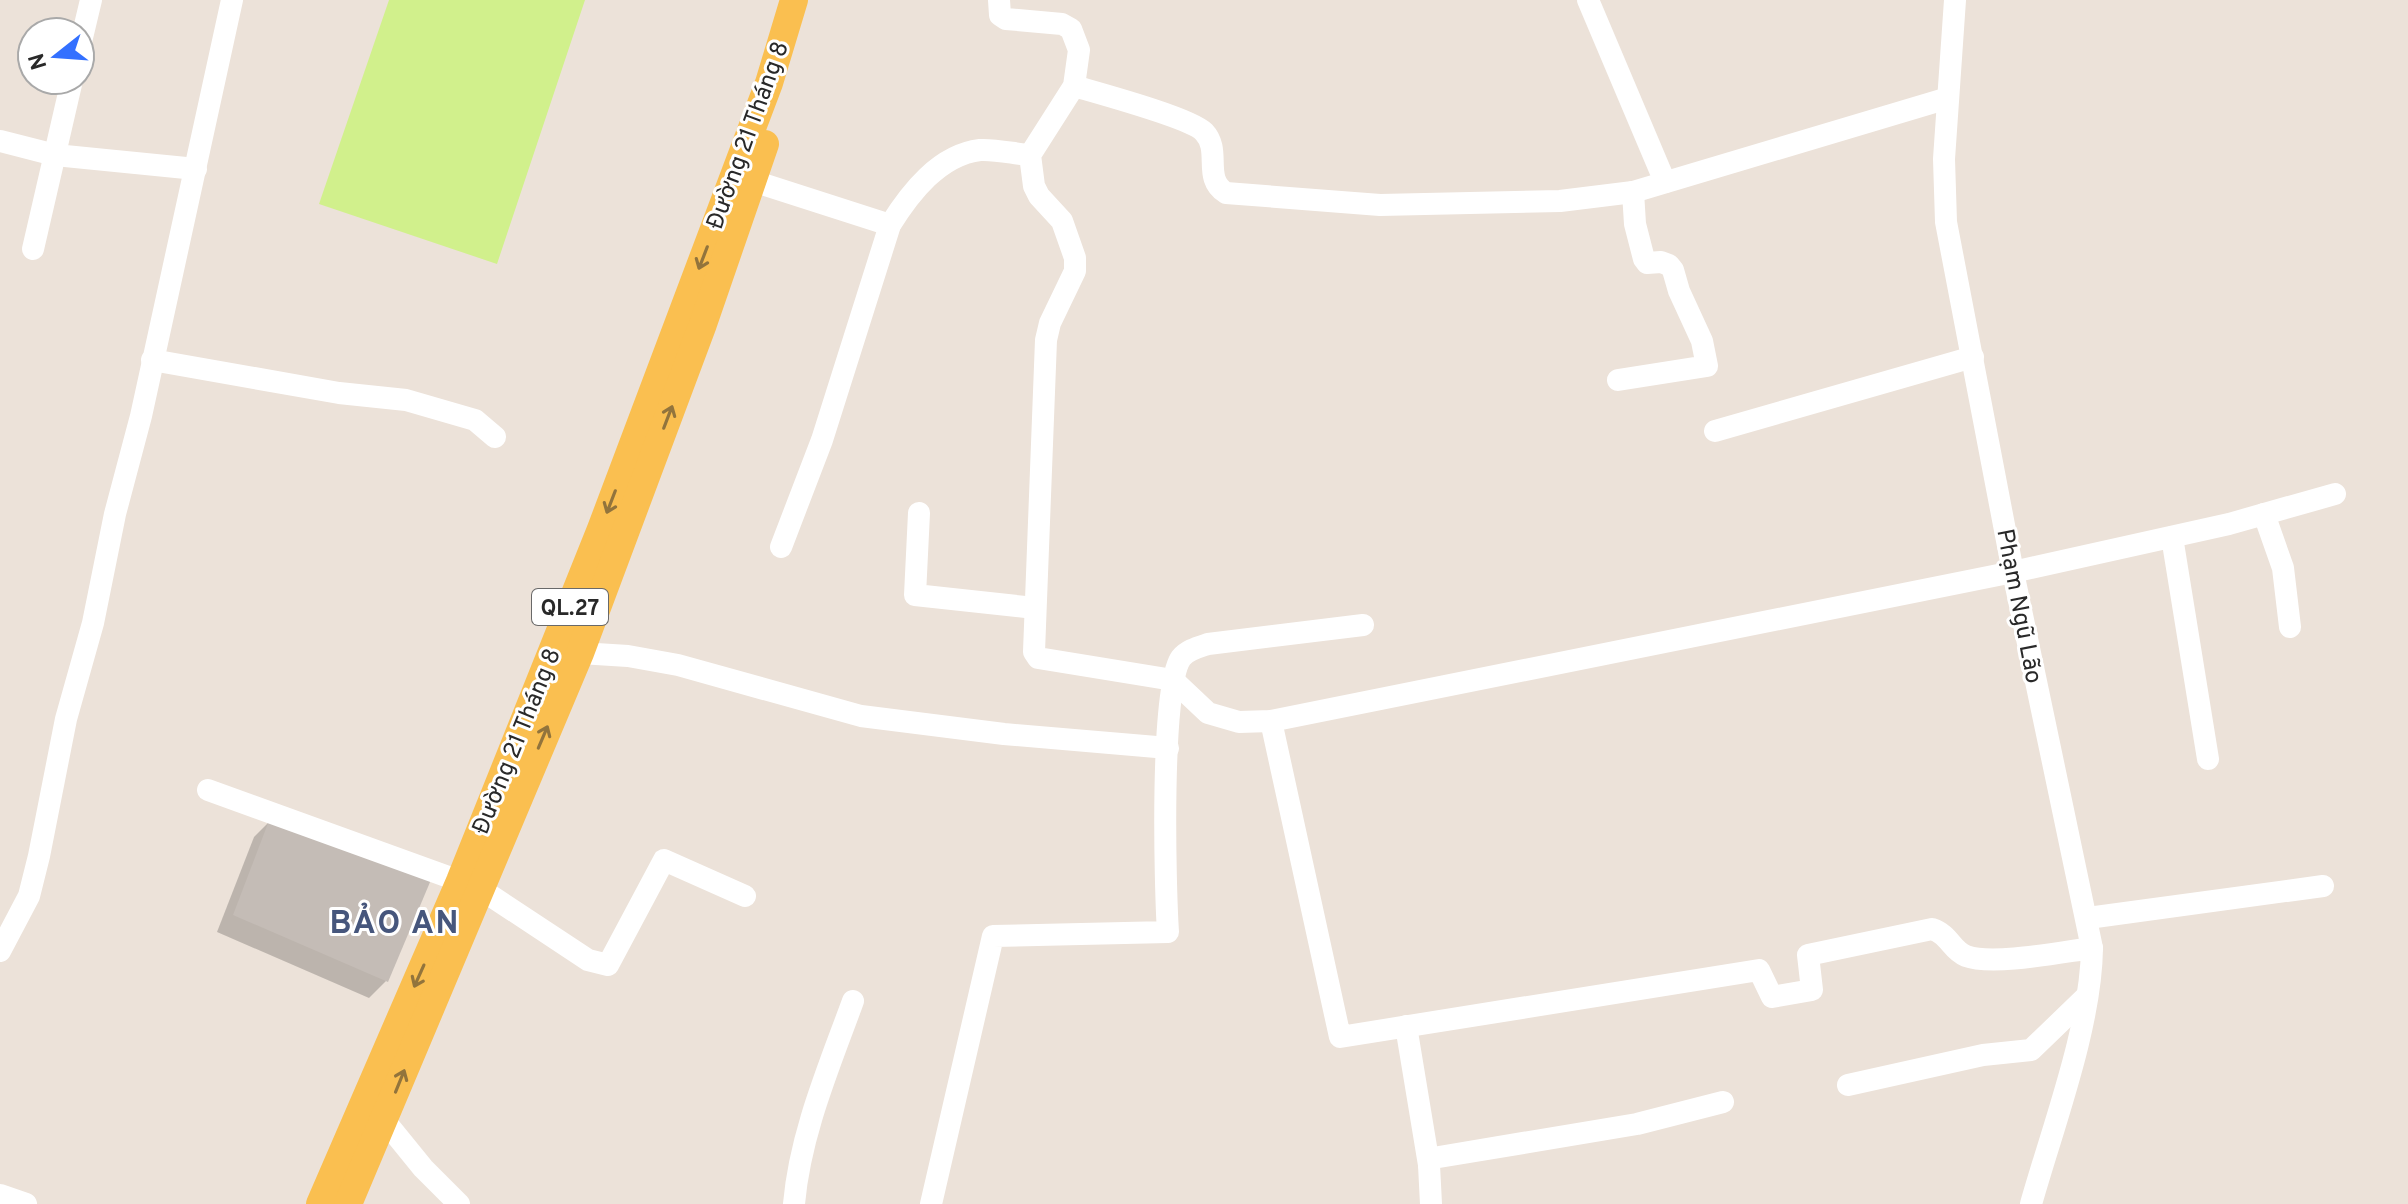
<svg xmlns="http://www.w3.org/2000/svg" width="2408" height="1204" font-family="Overpass,sans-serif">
<rect width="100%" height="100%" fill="#ece2d9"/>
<path fill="#d1f08c" d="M389 0H585L497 264 319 204Z"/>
<path fill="#0003" d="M271 820 386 981 369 998 217 932 254 837Z"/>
<path fill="#c4bcb6" d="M270 818 433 875 388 982 233 915Z"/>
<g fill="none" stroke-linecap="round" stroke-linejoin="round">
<g stroke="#fff" stroke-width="22">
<path d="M999 0 1000 15 1006 19 1062 24 1071 29 1079 50 1074 86 1030 155 1034 186 1039 196 1062 221 1075 258V271L1050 323 1046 340 1034 652 1038 658 1173 680 1208 713 1239 722 1271 721 2013 572 2229 524 2335 494"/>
<path d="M1588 0 1665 182"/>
<path d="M1955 0 1944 159 1946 222 2013 572 2092 948C2091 1027 2053 1126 2031 1204"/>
<path d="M80 46 91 0"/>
<path d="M1074 86C1098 93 1191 118 1204 132 1222 151 1202 178 1226 193L1380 205 1560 201 1633 192 1948 98"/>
<path d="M0 141 55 155 196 169"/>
<path d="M753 181 890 225"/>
<path d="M33 249 72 80"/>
<path d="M152 360 339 393 406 400 475 420 495 437"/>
<path d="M1618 380 1707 366 1702 341 1679 291 1673 270 1669 265 1661 262 1647 263 1644 259 1635 224 1633 192"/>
<path d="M1715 431 1973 357"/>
<path d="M919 513 915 595 1035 608"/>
<path d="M2264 514 2283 568 2290 627"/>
<path d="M2172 537 2208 759"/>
<path d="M781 547 822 440 890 225C910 193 939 155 980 150 996 149 1015 154 1030 155"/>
<path d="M580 653 628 656 678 665 861 716 1004 734 1168 748"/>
<path d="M1271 721 1340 1037 1759 970 1772 997 1812 990 1808 955 1932 929C1950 935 1951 950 1966 956 1992 966 2062 952 2092 948"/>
<path d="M208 790 479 888 588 960 608 965 664 860 745 896"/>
<path d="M2088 918 2323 886"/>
<path d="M0 951 29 896 39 856 66 719 93 623 115 514 141 416 232 0"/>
<path d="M1406 1026 1429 1165"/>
<path d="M1848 1085 1983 1055 2031 1050 2086 997"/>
<path d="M384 1120 423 1168 459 1204"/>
<path d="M0 1195 26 1204"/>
<path d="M794 1204C800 1134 829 1067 853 1001"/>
<path d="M931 1204 993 936 1168 932C1165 887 1160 687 1181 658 1187 650 1199 647 1208 644L1363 625"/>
<path d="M1431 1204 1429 1165 1433 1158 1637 1124 1723 1102"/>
</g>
<g stroke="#fabf50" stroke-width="28">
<path d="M320 1204 460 881 601 529 769 83 794 0"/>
<path d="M348 1204 580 653 703 324 765 144"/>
</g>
</g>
<defs><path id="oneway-shaft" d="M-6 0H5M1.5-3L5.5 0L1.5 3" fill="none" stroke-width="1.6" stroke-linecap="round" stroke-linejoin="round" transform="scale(2)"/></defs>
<g stroke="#92743c">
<use href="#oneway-shaft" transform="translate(703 258) rotate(111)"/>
<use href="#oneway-shaft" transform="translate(668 417) rotate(-69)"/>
<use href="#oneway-shaft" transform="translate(611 502) rotate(111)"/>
<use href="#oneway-shaft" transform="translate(543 737) rotate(-67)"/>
<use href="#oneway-shaft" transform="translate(419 976) rotate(114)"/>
<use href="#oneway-shaft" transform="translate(400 1081) rotate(-68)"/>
</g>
<g text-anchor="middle" stroke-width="6" stroke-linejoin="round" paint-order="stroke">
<rect fill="#fff" stroke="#696969" stroke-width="2" x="532" y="589" width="76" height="36" rx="6"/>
<g font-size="22" font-weight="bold" fill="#292929">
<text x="570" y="615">QL.27</text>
</g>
<g font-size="24" fill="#292929" stroke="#fff">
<text transform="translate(747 135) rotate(-70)" y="8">Đường 21 Tháng 8</text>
<text transform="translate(2020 606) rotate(79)" y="8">Phạm Ngũ Lão</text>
<text transform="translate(516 741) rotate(-68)" y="8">Đường 21 Tháng 8</text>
</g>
<g font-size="32" font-weight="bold" letter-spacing="2" fill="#46567c" stroke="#fff">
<text x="395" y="933">BẢO AN</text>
</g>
</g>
<g transform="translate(56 56) rotate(253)"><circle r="38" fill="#ffffff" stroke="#a9a9a9" stroke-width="2"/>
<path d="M0-6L14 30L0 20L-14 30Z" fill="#3370ff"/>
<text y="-12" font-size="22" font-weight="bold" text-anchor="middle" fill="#292929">N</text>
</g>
</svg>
